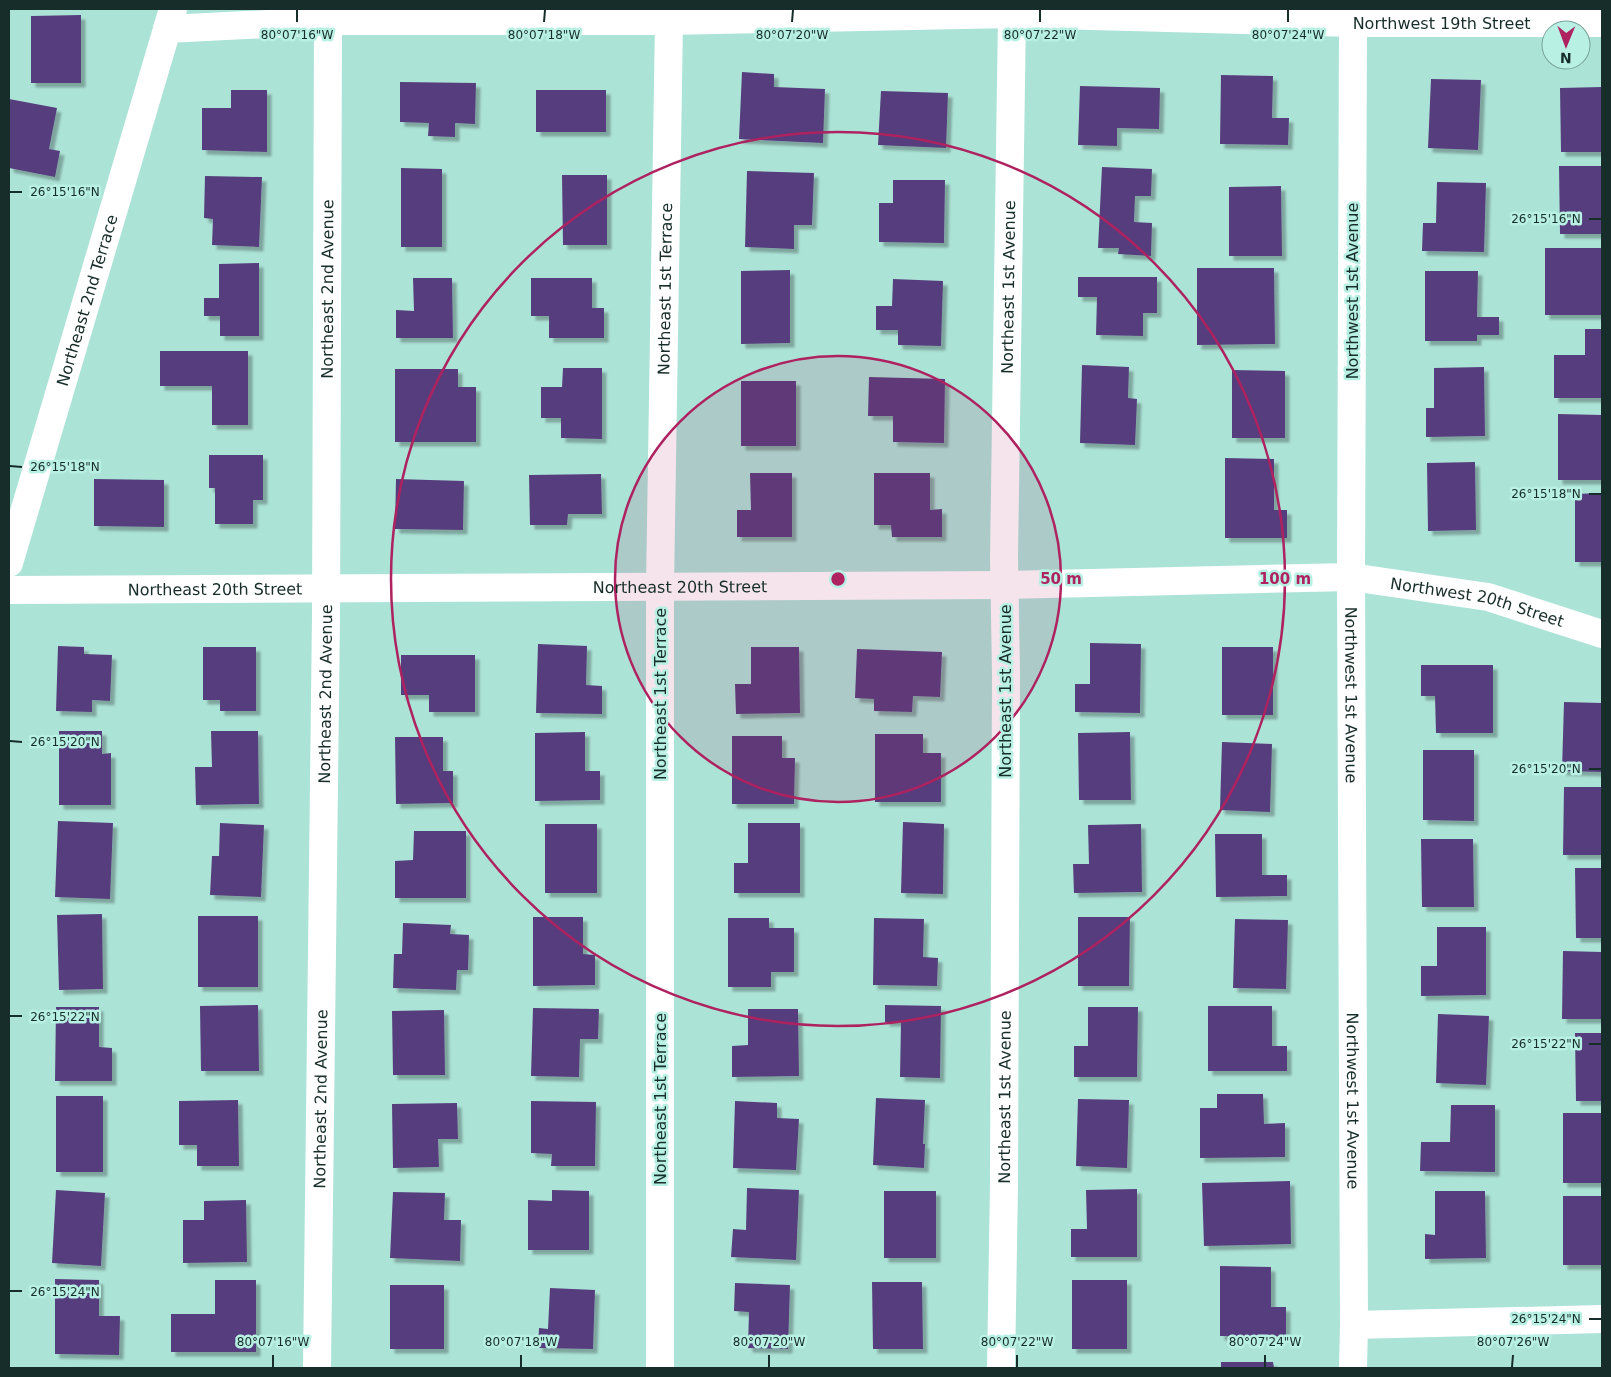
<svg xmlns="http://www.w3.org/2000/svg" width="1611" height="1377" font-family="'DejaVu Sans',sans-serif">
<defs>
<filter id="shadow"><feDropShadow dx="4.5" dy="4.5" stdDeviation="1" flood-color="#0004"/></filter>
</defs>
<rect width="100%" height="100%" fill="#ace3d7"/>
<g fill="#573e7d" filter="url(#shadow)">
<path d="M81 15V83H31V16Z"/>
<path d="M742 72 774 74V87L825 89 823 143 739 139Z"/>
<path d="M1221 75 1273 76 1272 118H1289L1288 145 1220 144Z"/>
<path d="M1431 79 1481 80 1478 150 1428 148Z"/>
<path d="M400 82 476 83 475 124 455 123V137L428 136 429 123 400 122Z"/>
<path d="M1080 86 1160 88 1159 129 1117 128V146L1078 145Z"/>
<path d="M1602 87V152H1561L1560 88Z"/>
<path d="M231 90H267V152L202 150V108H231Z"/>
<rect x="536" y="90" width="70" height="42"/>
<path d="M881 91 948 93 946 148 878 145Z"/>
<path d="M9 99 57 108 49 149 60 151 55 177 9 168Z"/>
<path d="M1559 166H1602V234H1560Z"/>
<path d="M1102 167 1152 169 1151 196H1135L1134 222 1152 223 1151 256 1118 254 1119 248H1098Z"/>
<path d="M401 168 442 169V247H401Z"/>
<path d="M747 171 814 173 812 225H794V249L745 247Z"/>
<path d="M562 175H607V245H563Z"/>
<path d="M205 176 262 177 259 247 212 245 213 219 204 218Z"/>
<path d="M893 180H945L944 243 879 242V203H893Z"/>
<path d="M1437 182 1486 183 1484 252 1422 251 1423 223H1436Z"/>
<path d="M1281 186 1282 256H1229V187Z"/>
<rect x="1545" y="248" width="57" height="67"/>
<path d="M259 263V336H220V316H204V298H219V264Z"/>
<path d="M1197 268H1274L1275 344 1197 345Z"/>
<path d="M790 270V343L741 344V271Z"/>
<path d="M1425 271H1478L1477 317H1499V335H1477V341H1425Z"/>
<path d="M1078 277H1157V313H1143V336L1096 335 1097 297H1078Z"/>
<path d="M413 278H452L453 338H396V310L414 311Z"/>
<path d="M531 278H592V308H604V338H549V316H531Z"/>
<path d="M893 279 943 281 941 346 898 345V330H876V306H892Z"/>
<path d="M1585 329H1602V398H1554V355H1585Z"/>
<path d="M160 351H248V425H212V386H160Z"/>
<path d="M1082 365 1129 367 1128 398 1137 399 1135 445 1080 443Z"/>
<path d="M1484 367 1485 436 1426 437V408H1434V368Z"/>
<path d="M563 368H602V439L561 438V418H541V387H562Z"/>
<path d="M395 369H458V387H476V442H395Z"/>
<path d="M1232 370 1285 371V438H1232Z"/>
<path d="M869 377 945 379 944 443 893 442V416H868Z"/>
<rect x="741" y="381" width="55" height="65"/>
<path d="M1558 414 1602 415V480H1558Z"/>
<path d="M209 455H263V500H253V524H215V488H209Z"/>
<path d="M1225 458 1274 459V510H1287V538H1225Z"/>
<path d="M1475 462 1476 530 1428 531 1427 463Z"/>
<path d="M750 473H792V537H737V510H751Z"/>
<path d="M874 473H930V510L942 509V537H892L891 525H874Z"/>
<path d="M601 474 602 514H568L567 525H530L529 475Z"/>
<path d="M94 479 164 480V527L94 526Z"/>
<path d="M396 479 464 481 463 530 395 529Z"/>
<path d="M1602 493V562H1575V494Z"/>
<path d="M1090 643 1141 644 1140 713 1075 712V684H1090Z"/>
<path d="M538 644 587 646 586 685 602 686V714L536 713Z"/>
<path d="M58 646 84 647V654L112 655 110 701 92 700V712L56 711Z"/>
<path d="M203 647H256V711H220V700H203Z"/>
<path d="M751 647H799L800 713 736 714 735 684H751Z"/>
<rect x="1222" y="647" width="51" height="68"/>
<path d="M857 649 942 652 940 697 913 696 912 712 874 711V699L855 698Z"/>
<path d="M401 655H475V712H429V695H401Z"/>
<path d="M1421 665H1493V733H1436L1435 696H1421Z"/>
<path d="M1564 702 1602 703V772L1562 771Z"/>
<path d="M59 731H102V754L111 753V805H59Z"/>
<path d="M211 731H258L259 804 196 805 195 767H212Z"/>
<path d="M585 732V771H600V800L535 801V733Z"/>
<path d="M1130 732 1131 800H1079L1078 733Z"/>
<path d="M875 734H923V753H941V802H875Z"/>
<path d="M732 736H782V758H795L794 804H732Z"/>
<path d="M395 737H443V771H453V803L396 804Z"/>
<path d="M1222 742 1272 744 1270 812 1220 810Z"/>
<path d="M1423 750H1474V821L1423 820Z"/>
<path d="M1564 787H1602V855H1563Z"/>
<path d="M58 821 113 823 110 899 55 897Z"/>
<path d="M903 822 944 824 943 894 901 893Z"/>
<path d="M220 823 264 825 261 897 210 895 212 856H219Z"/>
<path d="M748 823H800V893H734V863H748Z"/>
<rect x="545" y="824" width="52" height="69"/>
<path d="M1141 824 1142 892 1074 893 1073 864H1089L1088 825Z"/>
<path d="M414 831H466V898H395V861L413 860Z"/>
<path d="M1215 834H1262V875H1287V896L1216 897Z"/>
<path d="M1421 839H1473L1474 907H1422Z"/>
<path d="M1575 868H1602V938H1576Z"/>
<path d="M102 914 103 989 59 990 57 915Z"/>
<rect x="198" y="916" width="60" height="71"/>
<path d="M533 917H583V954L595 955V985L533 986Z"/>
<path d="M1078 917H1130L1129 986H1078Z"/>
<path d="M728 918H769V928H794V972H771V987H728Z"/>
<path d="M874 918 924 919 923 957 938 958 937 986 873 985Z"/>
<path d="M1235 919 1288 920 1286 989 1233 988Z"/>
<path d="M403 923 451 925 450 934 469 935 468 970H457L456 990 393 988 394 954H402Z"/>
<path d="M1437 927H1486V995L1421 996V966H1437Z"/>
<path d="M1563 951 1602 952V1019H1562Z"/>
<path d="M258 1005 259 1071H201L200 1006Z"/>
<path d="M885 1005 941 1006 940 1078 900 1077 901 1022H885Z"/>
<path d="M1208 1006H1272V1046H1287V1071H1208Z"/>
<path d="M56 1007H99V1047L112 1048V1081H55Z"/>
<path d="M1088 1007H1138L1137 1077H1074V1046H1088Z"/>
<path d="M533 1008 599 1009 598 1039H580L579 1077 531 1076Z"/>
<path d="M748 1009H798L799 1076 732 1077V1046L748 1045Z"/>
<path d="M444 1010 445 1075H393L392 1011Z"/>
<path d="M1438 1014 1489 1016 1486 1085 1436 1083Z"/>
<path d="M1575 1033H1602V1101H1576Z"/>
<path d="M1217 1094H1263L1264 1124 1285 1123V1157L1200 1158V1108H1217Z"/>
<rect x="56" y="1096" width="47" height="76"/>
<path d="M876 1098 925 1100 923 1144H925L924 1168 873 1165Z"/>
<path d="M1078 1099 1129 1100 1127 1168 1076 1166Z"/>
<path d="M238 1100 239 1166H197V1145H179V1101Z"/>
<path d="M531 1101 596 1102 595 1166H551L552 1154 531 1153Z"/>
<path d="M735 1101 777 1103V1118L799 1119 796 1170 733 1168Z"/>
<path d="M457 1103 458 1139H438L439 1167 393 1168 392 1104Z"/>
<path d="M1451 1105H1495V1172L1420 1171 1421 1142H1450Z"/>
<rect x="1563" y="1113" width="39" height="70"/>
<path d="M1290 1181 1291 1244 1204 1246 1202 1183Z"/>
<path d="M747 1188 799 1190 796 1260 731 1257 733 1229 746 1230Z"/>
<path d="M1137 1189V1257H1071V1229H1087L1086 1190Z"/>
<path d="M56 1190 105 1193 101 1266 52 1263Z"/>
<path d="M552 1190 589 1191V1250H528V1200L552 1201Z"/>
<rect x="884" y="1191" width="52" height="67"/>
<path d="M1435 1191H1485L1486 1258 1425 1259V1234L1435 1235Z"/>
<path d="M393 1192 445 1193 444 1220H461L460 1261 390 1258Z"/>
<rect x="1563" y="1196" width="39" height="69"/>
<path d="M246 1200 247 1262 183 1263V1220H204V1201Z"/>
<path d="M1220 1266 1271 1267V1307H1286V1336H1220Z"/>
<path d="M55 1279 99 1280V1316H120L119 1355 55 1354Z"/>
<path d="M215 1280H256V1352H171V1314H215Z"/>
<rect x="1072" y="1280" width="55" height="69"/>
<path d="M872 1282H922L923 1349H873Z"/>
<path d="M735 1283 790 1285 788 1349 748 1348 749 1312 734 1311Z"/>
<rect x="390" y="1285" width="54" height="64"/>
<path d="M550 1288 595 1290 593 1349 538 1348 539 1328 548 1329Z"/>
<path d="M1221 1362H1273L1274 1368H1221Z"/>
</g>
<g fill="none" stroke-linecap="round" stroke-linejoin="round">
<g stroke="#fff" stroke-width="28">
<path id="s1" d="M1353 23 1351 577 1354 1325 1353 1368"/>
<path id="s2" d="M167 29 328 21H669L1012 14 1353 23H1602"/>
<path id="s3" d="M9 563 173 9"/>
<path id="s4" d="M9 590 1004 585 1351 577 1488 597 1602 634"/>
<path d="M1354 1325 1602 1319"/>
<path id="s5" d="M317 1368 326 616 328 21"/>
<path id="s6" d="M660 1368V587L669 21"/>
<path id="s7" d="M1001 1368 1004 1184 1006 674 1004 558 1012 14"/>
</g>
</g>
<path fill="none" stroke="#172d29" stroke-width="2" d="M297 22V10M544 22 545 10M792 22 793 10M1040 22V10M1288 22V10M10 192H22M1589 219H1601M10 466 22 467M1589 494H1601M10 741 22 742M1589 769H1601M10 1016H22M1589 1044H1601M10 1291H22M1589 1319H1601M273 1367V1355M521 1367V1355M769 1367V1355M1017 1367V1355M1265 1367V1355M1512 1367 1513 1355"/>
<circle cx="838" cy="579" r="223" fill="#ae2260" fill-opacity=".12"/>
<g fill="none" stroke="#ae2260" stroke-width="2.5">
<circle cx="838" cy="579" r="223"/>
<circle cx="838" cy="579" r="447"/>
</g>
<g text-anchor="middle" stroke-width="5" stroke-linejoin="round" paint-order="stroke">
<g font-size="16" fill="#172d29" stroke="#b9f0e4">
<text dy="6" stroke="none"><textPath href="#s2" startOffset="1275">Northwest 19th Street</textPath></text>
<text dy="6" stroke="none"><textPath href="#s7" startOffset="1081">Northeast 1st Avenue</textPath></text>
<text dy="6" stroke="none"><textPath href="#s6" startOffset="1079">Northeast 1st Terrace</textPath></text>
<text dy="6" stroke="none"><textPath href="#s5" startOffset="1079">Northeast 2nd Avenue</textPath></text>
<text transform="translate(1352 291) rotate(-90)" y="6">Northwest 1st Avenue</text>
<text dy="6" stroke="none"><textPath href="#s3" startOffset="274">Northeast 2nd Terrace</textPath></text>
<text dy="6" stroke="none"><textPath href="#s4" startOffset="671">Northeast 20th Street</textPath></text>
<text dy="6" stroke="none"><textPath href="#s4" startOffset="206">Northeast 20th Street</textPath></text>
<text dy="6" stroke="none"><textPath href="#s4" startOffset="1471">Northwest 20th Street</textPath></text>
<text transform="translate(1005 691) rotate(-90)" y="6">Northeast 1st Avenue</text>
<text dy="6" stroke="none"><textPath href="#s5" startOffset="674">Northeast 2nd Avenue</textPath></text>
<text transform="translate(660 694) rotate(-90)" y="6">Northeast 1st Terrace</text>
<text dy="6" stroke="none"><textPath href="#s1" startOffset="672">Northwest 1st Avenue</textPath></text>
<text dy="6" stroke="none"><textPath href="#s7" startOffset="271">Northeast 1st Avenue</textPath></text>
<text dy="6" stroke="none"><textPath href="#s5" startOffset="269">Northeast 2nd Avenue</textPath></text>
<text transform="translate(660 1099) rotate(-90)" y="6">Northeast 1st Terrace</text>
<text dy="6" stroke="none"><textPath href="#s1" startOffset="1078">Northwest 1st Avenue</textPath></text>
</g>
</g>
<g font-size="12" text-anchor="middle" fill="#172d29" stroke="#b9f0e4" stroke-width="5" stroke-linejoin="round" paint-order="stroke">
<text x="297" y="39">80°07'16"W</text>
<text x="544" y="39">80°07'18"W</text>
<text x="792" y="39">80°07'20"W</text>
<text x="1040" y="39">80°07'22"W</text>
<text x="1288" y="39">80°07'24"W</text>
<text x="65" y="196">26°15'16"N</text>
<text x="1546" y="223">26°15'16"N</text>
<text x="65" y="471">26°15'18"N</text>
<text x="1546" y="498">26°15'18"N</text>
<text x="65" y="746">26°15'20"N</text>
<text x="1546" y="773">26°15'20"N</text>
<text x="65" y="1021">26°15'22"N</text>
<text x="1546" y="1048">26°15'22"N</text>
<text x="65" y="1296">26°15'24"N</text>
<text x="1546" y="1323">26°15'24"N</text>
<text x="273" y="1346">80°07'16"W</text>
<text x="521" y="1346">80°07'18"W</text>
<text x="769" y="1346">80°07'20"W</text>
<text x="1017" y="1346">80°07'22"W</text>
<text x="1265" y="1346">80°07'24"W</text>
<text x="1513" y="1346">80°07'26"W</text>
</g>
<circle cx="838" cy="579" r="8" fill="#ae2260" stroke="#b9f0e4" stroke-width="2.5"/>
<g font-size="15" text-anchor="middle" font-weight="bold" fill="#ae2260" stroke="#b9f0e4" stroke-width="5" stroke-linejoin="round" paint-order="stroke">
<text x="1061" y="584">50 m</text>
<text x="1285" y="584">100 m</text>
</g>
<rect width="1611" height="1377" fill="none" stroke="#172d29" stroke-width="20"/>
<g transform="translate(1566 45) rotate(181)"><circle r="24" fill="#b9f0e4" stroke="#78a299"/>
<path d="M0-4L9 19L0 12L-9 19Z" fill="#ae2260"/>
<text y="-8" font-size="14" font-weight="bold" text-anchor="middle" fill="#172d29">N</text>
</g>
</svg>
